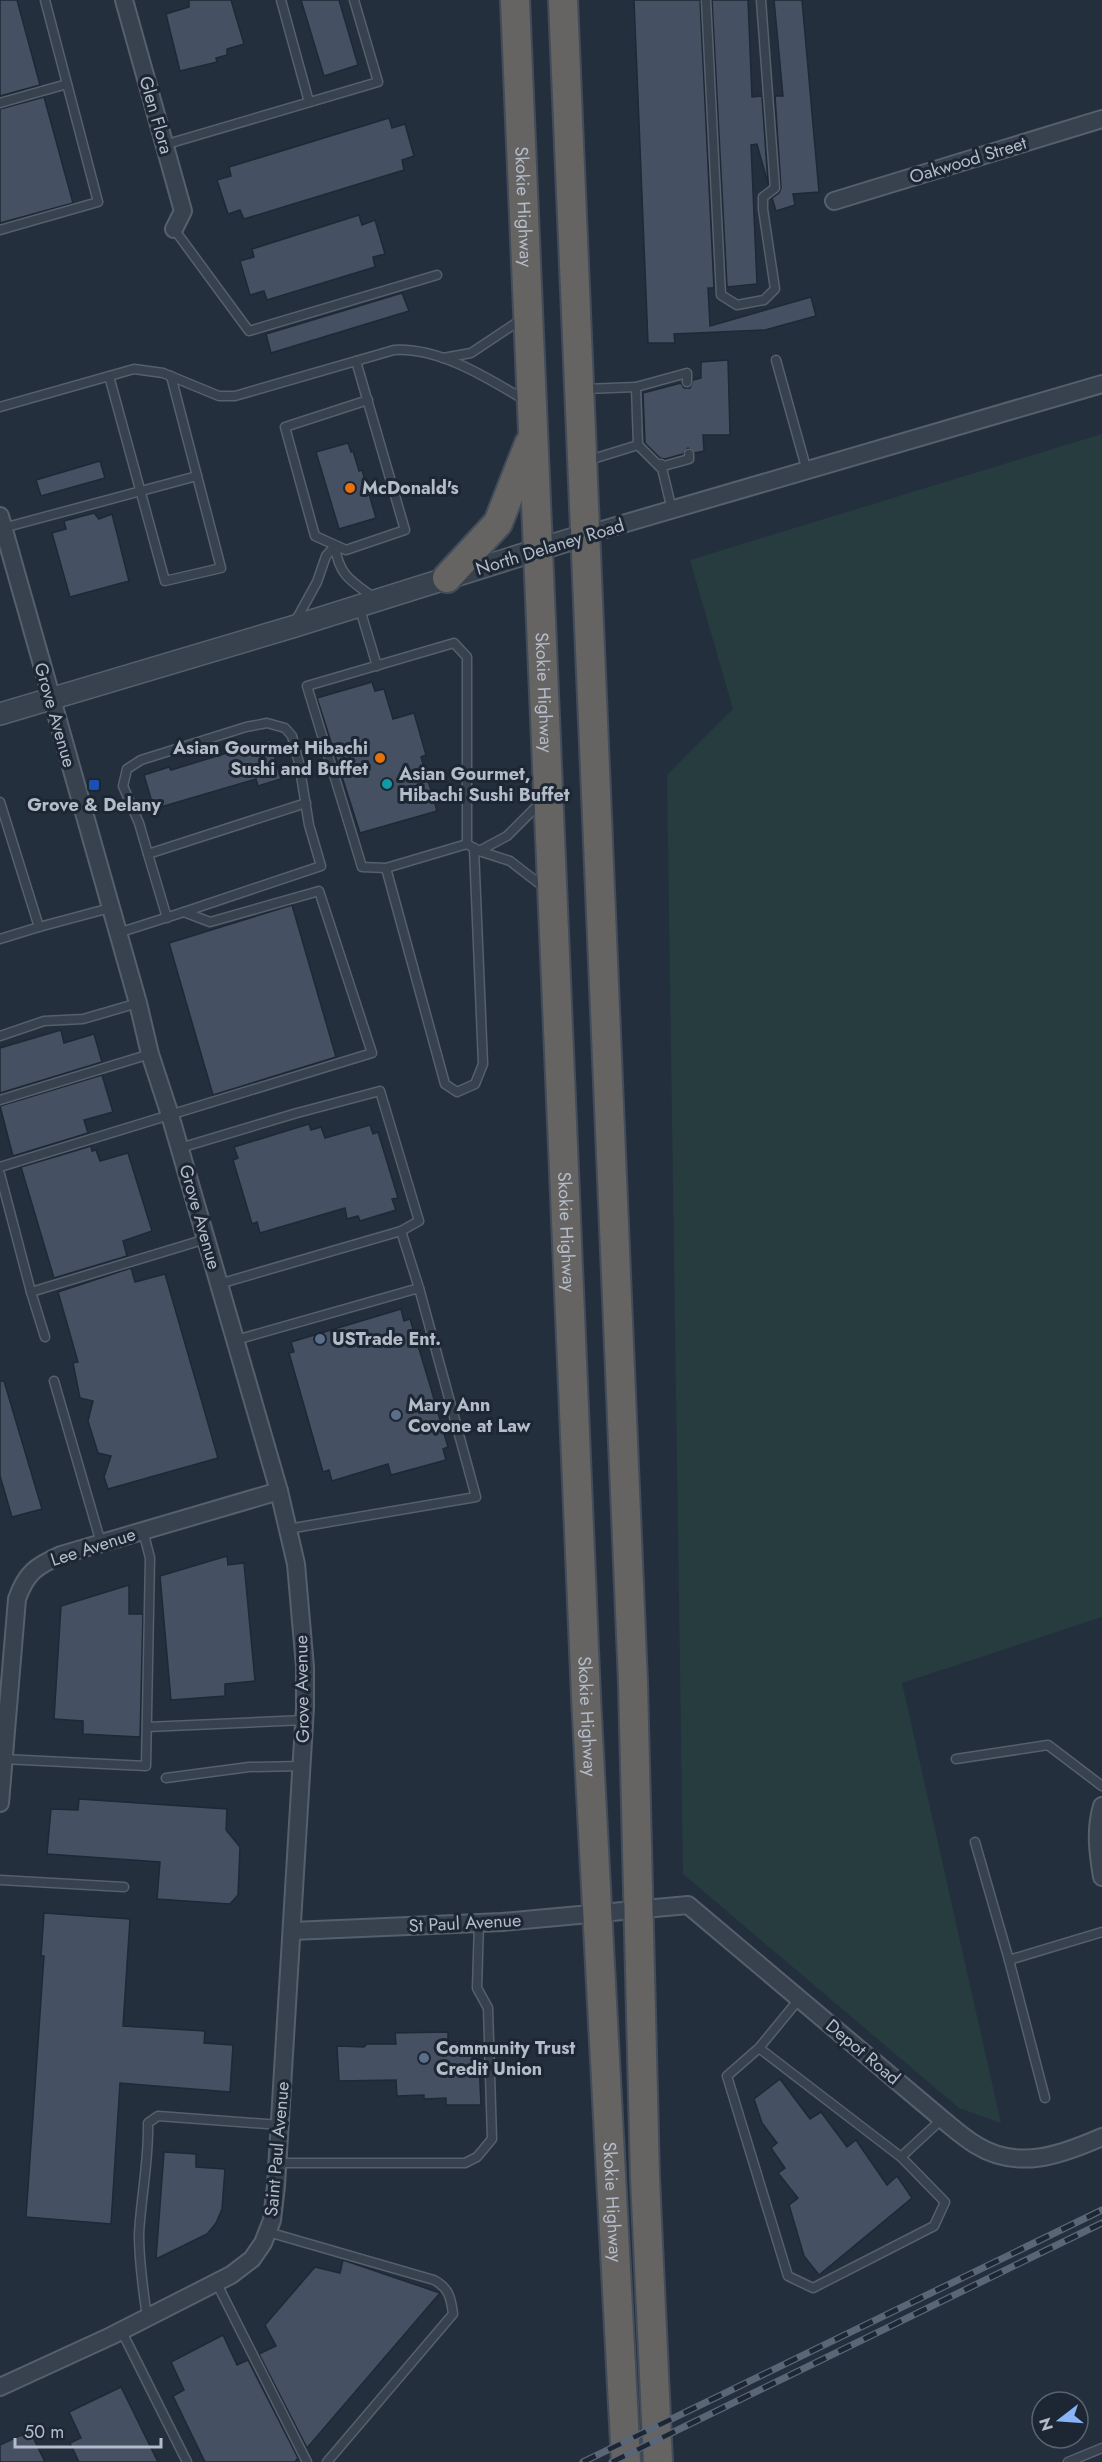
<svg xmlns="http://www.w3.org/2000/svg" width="1102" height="2462" font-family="Jost,sans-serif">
<rect width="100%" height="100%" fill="#242f3e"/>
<path fill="#263c3f" d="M1102 434V1617L902 1683 1001 2123 959 2108 683 1874 667 775 733 709 690 560Z"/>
<g fill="#455162" stroke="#1f2835" stroke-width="1.5">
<path d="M0 0H17L40 85 0 96Z"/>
<path d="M189 0H231L244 44 227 49V55L216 58 217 62 180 71 166 14 189 7Z"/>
<path d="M301 0H339L358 65 324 76Z"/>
<path d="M634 0H700L714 288H708L710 326 811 297 816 316 765 330 674 334 675 343H648Z"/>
<path d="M712 0H748L752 97 762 96 768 184 757 144 751 145 757 284 727 287Z"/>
<path d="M774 0H802L819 192 793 194 795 205 776 211 772 198 779 193 781 188 775 96H783Z"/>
<path d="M44 97 73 203 0 223V109Z"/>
<path d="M389 118 392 128 405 124 414 156 402 160 404 170 244 219 240 210 228 214 217 180 231 176 229 167Z"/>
<path d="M359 215 362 225 375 220 385 254 373 257 375 267 267 300 264 291 250 295 240 261 254 257 252 249Z"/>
<path d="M402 293 409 311 271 353 266 334Z"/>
<path d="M728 360 730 435H703L704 451 695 453 688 448 683 454 665 459 660 458 645 443 643 393 681 383 684 388H690L693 380 701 378V362Z"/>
<path d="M348 443 351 452 353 451 359 471 362 470 376 518 339 529 316 452Z"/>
<path d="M100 461 105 478 41 496 36 480Z"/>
<path d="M94 513 99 519 112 514 129 581 70 597 52 533 66 529 64 521Z"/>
<path d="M372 682 375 691 384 689 393 719 414 713 426 755 421 757 437 811 360 833 317 698Z"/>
<path d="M270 740 281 779 258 786 256 779 154 809 144 775 169 767 171 770Z"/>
<path d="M292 905 336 1057 213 1095 169 943Z"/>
<path d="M61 1030 64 1043 94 1034 102 1062 0 1093V1048Z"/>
<path d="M102 1075 113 1112 84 1120 88 1133 13 1156 0 1106Z"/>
<path d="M309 1124 311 1130 321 1127 325 1138 370 1125 373 1134 378 1132 398 1198 392 1199 396 1210 360 1221 358 1216 347 1219 345 1208 260 1233 257 1222 252 1224 233 1160 238 1158 234 1147Z"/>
<path d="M91 1146 92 1151 96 1150 100 1161 128 1153 152 1231 123 1241 127 1256 54 1278 21 1167Z"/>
<path d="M131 1268 135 1282 165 1274 218 1458 108 1489 104 1477 111 1456 98 1453 88 1421 93 1401 80 1398 73 1363 78 1362 58 1292Z"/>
<path d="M401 1309 404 1321 410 1319 429 1382 448 1447 443 1449 446 1460 391 1475 388 1464 332 1481 329 1470 323 1472 289 1353 294 1352 291 1342Z"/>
<path d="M0 1381H4L42 1509 12 1517 0 1476Z"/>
<path d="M227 1556 228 1565 244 1563 255 1681 225 1684V1696L171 1700 160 1576Z"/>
<path d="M129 1585V1614H143L140 1737 83 1734V1721L54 1719 61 1606Z"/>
<path d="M79 1799 227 1809 226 1830 240 1847 238 1895 230 1904 157 1899 160 1862 47 1854 51 1809 78 1810Z"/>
<path d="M44 1913 130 1919 123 2026 205 2031 204 2043 233 2045 230 2092 120 2083 111 2224 26 2217 44 1956H41Z"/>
<path d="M448 2032V2042L478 2041 481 2105H446V2098L424 2099V2095L397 2096 396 2080 339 2081 337 2046 364 2047 367 2044H396L395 2033Z"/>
<path d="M780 2079 810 2119 821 2112 847 2147 856 2140 887 2185 897 2176 912 2198 819 2275 804 2256 789 2205 798 2198 778 2173 785 2168 771 2148 777 2143 762 2123 754 2099Z"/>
<path d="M164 2152 196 2154V2167L225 2169 222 2209 216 2223 207 2234 156 2259Z"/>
<path d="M343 2260 440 2293 307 2448 259 2354 276 2346 265 2325 315 2267 340 2273Z"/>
<path d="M223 2335 237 2365 248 2360 298 2458 295 2462H205L173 2396 184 2390 171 2362Z"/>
<path d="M121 2387 158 2462H79L70 2443 81 2438 69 2412Z"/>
<path d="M30 2431 45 2462H0V2445Z"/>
</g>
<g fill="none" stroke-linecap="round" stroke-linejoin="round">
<g stroke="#565f6c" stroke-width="11">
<g id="service">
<path d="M281 0 309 102"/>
<path d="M706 0 721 295 737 305 764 300 775 289 763 209V197L775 188 761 0"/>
<path d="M0 103 67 84"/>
<path d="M164 145 378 82 354 0"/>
<path d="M174 229 249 331 437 275"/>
<path d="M0 230 98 202 45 0"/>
<path d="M443 358 471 353 522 319"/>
<path d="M776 360 807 471"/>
<path d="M356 361 405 530 346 550 315 536 285 427 368 400"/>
<path d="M109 376 165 581 221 568 197 476"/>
<path d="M636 387 687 373V382"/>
<path d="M585 389 636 387 638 445 660 467"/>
<path d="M0 407 134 369 163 373 219 396H235L394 350C439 347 488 378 526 401"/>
<path d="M586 461 638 445"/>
<path d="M661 464 672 510"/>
<path d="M660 467 689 459V454"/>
<path d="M3 528 197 476 171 376"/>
<path d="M335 546C339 577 353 582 376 599"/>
<path d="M359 606 377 666"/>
<path d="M295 622 317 582 326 556 335 546"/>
<path d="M0 802 39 927 0 939"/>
<path d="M467 844 386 868 362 867 307 686 454 643 467 657V844L479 851 510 861 545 888"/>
<path d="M479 851 507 836 541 802"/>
<path d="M148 854 139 823 123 786 127 769 141 760 246 727 267 723 285 728 292 736 299 763 309 825 321 866 184 912"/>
<path d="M386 868 445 1084 457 1092 475 1084 483 1064 474 848"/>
<path d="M167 918 148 854 306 803"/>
<path d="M39 927 110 908"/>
<path d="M0 1036 44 1021 83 1019 138 1003"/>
<path d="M0 1100 150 1054"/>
<path d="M180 1148 297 1113 380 1091 419 1221 401 1231"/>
<path d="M0 1167 372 1053 319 891 210 922 184 912 118 933"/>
<path d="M0 1174 31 1292 45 1337"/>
<path d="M219 1284 401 1231 419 1288"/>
<path d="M31 1292 206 1239"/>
<path d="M236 1340 419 1288 476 1497 288 1529"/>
<path d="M54 1381 101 1543"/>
<path d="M147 1727 305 1720"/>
<path d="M3 1759 146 1766 150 1558 143 1531"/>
<path d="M956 1759 1048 1745 1102 1786"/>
<path d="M166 1778 249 1767 302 1766"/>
<path d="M975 1842 1009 1960 1102 1932"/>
<path d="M0 1880 124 1887"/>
<path d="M1009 1960 1045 2098"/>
<path d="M800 1998 759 2048 727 2076 788 2276 813 2288 934 2226 945 2202 901 2157 942 2119"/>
<path d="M759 2048 901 2157"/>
<path d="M277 2163H465L477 2157 492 2139 488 2008 477 1988 479 1923"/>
<path d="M268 2232 434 2280C449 2288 451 2298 453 2314L327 2462"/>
<path d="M216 2282 307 2462"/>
<path d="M147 2317C143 2290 139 2262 139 2234 141 2197 149 2160 148 2123L158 2116 280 2125"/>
<path d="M121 2330 187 2462"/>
<path d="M1068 2462 1102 2448"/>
</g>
</g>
<g stroke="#565f6c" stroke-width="20">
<g id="minor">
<path d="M124 0 183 211 174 229"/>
<path d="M834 201 1102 119"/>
<path d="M0 516 138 1003 150 1054 170 1115 279 1491 296 1564 305 1667V1708L276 2186 272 2220 263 2243 252 2259 231 2275 111 2336 0 2387"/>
<path d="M585 535 1102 384"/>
<path d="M0 1803 17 1599C26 1573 36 1566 61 1555L279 1491"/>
<path d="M1102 1806C1095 1830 1098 1852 1102 1877"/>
<path d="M292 1931 502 1922 688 1905 942 2119C953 2128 964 2138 976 2145 1018 2171 1061 2155 1102 2137"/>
</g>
</g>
<g stroke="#565f6c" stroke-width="24">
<path id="tertiary" d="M0 714 292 627 585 535"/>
</g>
<g stroke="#434c59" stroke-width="32">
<g id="trunk">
<path id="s1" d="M515 0 586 1697 626 2462"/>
<path d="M563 0 633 1683 645 2178 658 2462"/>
<path d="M447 578 498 523 529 444"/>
</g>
</g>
<use href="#service" stroke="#38414e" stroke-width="8"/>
<use href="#minor" stroke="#38414e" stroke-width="16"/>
<use href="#tertiary" stroke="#38414e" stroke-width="21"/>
<use href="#trunk" stroke="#656462" stroke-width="28"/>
<g stroke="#5a6575" stroke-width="7">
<g id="rail">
<path d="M583 2462 1102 2210"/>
<path d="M612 2462 1102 2223"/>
</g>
</g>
<use href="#rail" stroke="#1d2633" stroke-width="4.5" stroke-dasharray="14" stroke-linecap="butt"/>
</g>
<g fill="#e8710a" stroke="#1d2633" stroke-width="2">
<circle cx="350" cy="488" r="6"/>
<circle cx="380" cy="758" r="6"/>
</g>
<circle fill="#0f9aa8" stroke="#1d2633" stroke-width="2" cx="387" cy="784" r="6"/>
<rect fill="#1a4fb4" stroke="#1d2633" stroke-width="2" x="88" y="779" width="12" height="12" rx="3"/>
<g fill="#5c6f8a" stroke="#1d2633" stroke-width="2">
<circle cx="320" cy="1339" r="6"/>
<circle cx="396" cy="1415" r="6"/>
<circle cx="424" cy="2058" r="6"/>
</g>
<g text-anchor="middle" stroke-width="6" stroke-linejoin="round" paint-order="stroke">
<g font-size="18" fill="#b4bcc9" stroke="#1d2633">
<text transform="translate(156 115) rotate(74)" y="6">Glen Flora</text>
<text transform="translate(968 160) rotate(-17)" y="6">Oakwood Street</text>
<text dy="6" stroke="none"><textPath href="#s1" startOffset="207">Skokie Highway</textPath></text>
<text transform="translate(550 547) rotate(-17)" y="6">North Delaney Road</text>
<text dy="6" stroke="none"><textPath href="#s1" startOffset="693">Skokie Highway</textPath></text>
<text transform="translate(55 715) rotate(74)" y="6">Grove Avenue</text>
<text transform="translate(200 1217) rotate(74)" y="6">Grove Avenue</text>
<text dy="6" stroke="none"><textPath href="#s1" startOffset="1233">Skokie Highway</textPath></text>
<text transform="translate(93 1547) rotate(-18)" y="6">Lee Avenue</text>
<text transform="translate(302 1689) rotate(-91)" y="6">Grove Avenue</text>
<text dy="6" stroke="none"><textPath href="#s1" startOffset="1718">Skokie Highway</textPath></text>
<text transform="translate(465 1923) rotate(-3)" y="6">St Paul Avenue</text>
<text transform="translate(863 2052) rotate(40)" y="6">Depot Road</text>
<text transform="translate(277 2149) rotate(-85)" y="6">Saint Paul Avenue</text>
<text dy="6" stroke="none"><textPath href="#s1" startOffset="2204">Skokie Highway</textPath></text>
</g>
<g font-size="18" font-weight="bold" fill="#b4bcc9" stroke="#1d2633" text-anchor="start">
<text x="362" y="494">McDonald's</text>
<text x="368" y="754" text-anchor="end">Asian Gourmet Hibachi<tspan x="368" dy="21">Sushi and Buffet</tspan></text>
<text x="399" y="780">Asian Gourmet,<tspan x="399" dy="21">Hibachi Sushi Buffet</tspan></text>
<text x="94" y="811" text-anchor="middle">Grove &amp; Delany</text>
<text x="332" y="1345">USTrade Ent.</text>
<text x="408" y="1411">Mary Ann<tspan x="408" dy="21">Covone at Law</tspan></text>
<text x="436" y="2054">Community Trust<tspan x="436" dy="21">Credit Union</tspan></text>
</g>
</g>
<g transform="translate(1060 2420) rotate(253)"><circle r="28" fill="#1d2633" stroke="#59626f" stroke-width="1.5"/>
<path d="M0-4.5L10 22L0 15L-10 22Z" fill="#8ab4f8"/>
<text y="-9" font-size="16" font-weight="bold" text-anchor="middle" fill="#b4bcc9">N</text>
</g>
<path d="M15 2438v9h146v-9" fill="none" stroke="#b4bcc9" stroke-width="3"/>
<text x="24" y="2438" font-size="18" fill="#b4bcc9" stroke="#1d2633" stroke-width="4.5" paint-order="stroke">50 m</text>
</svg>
